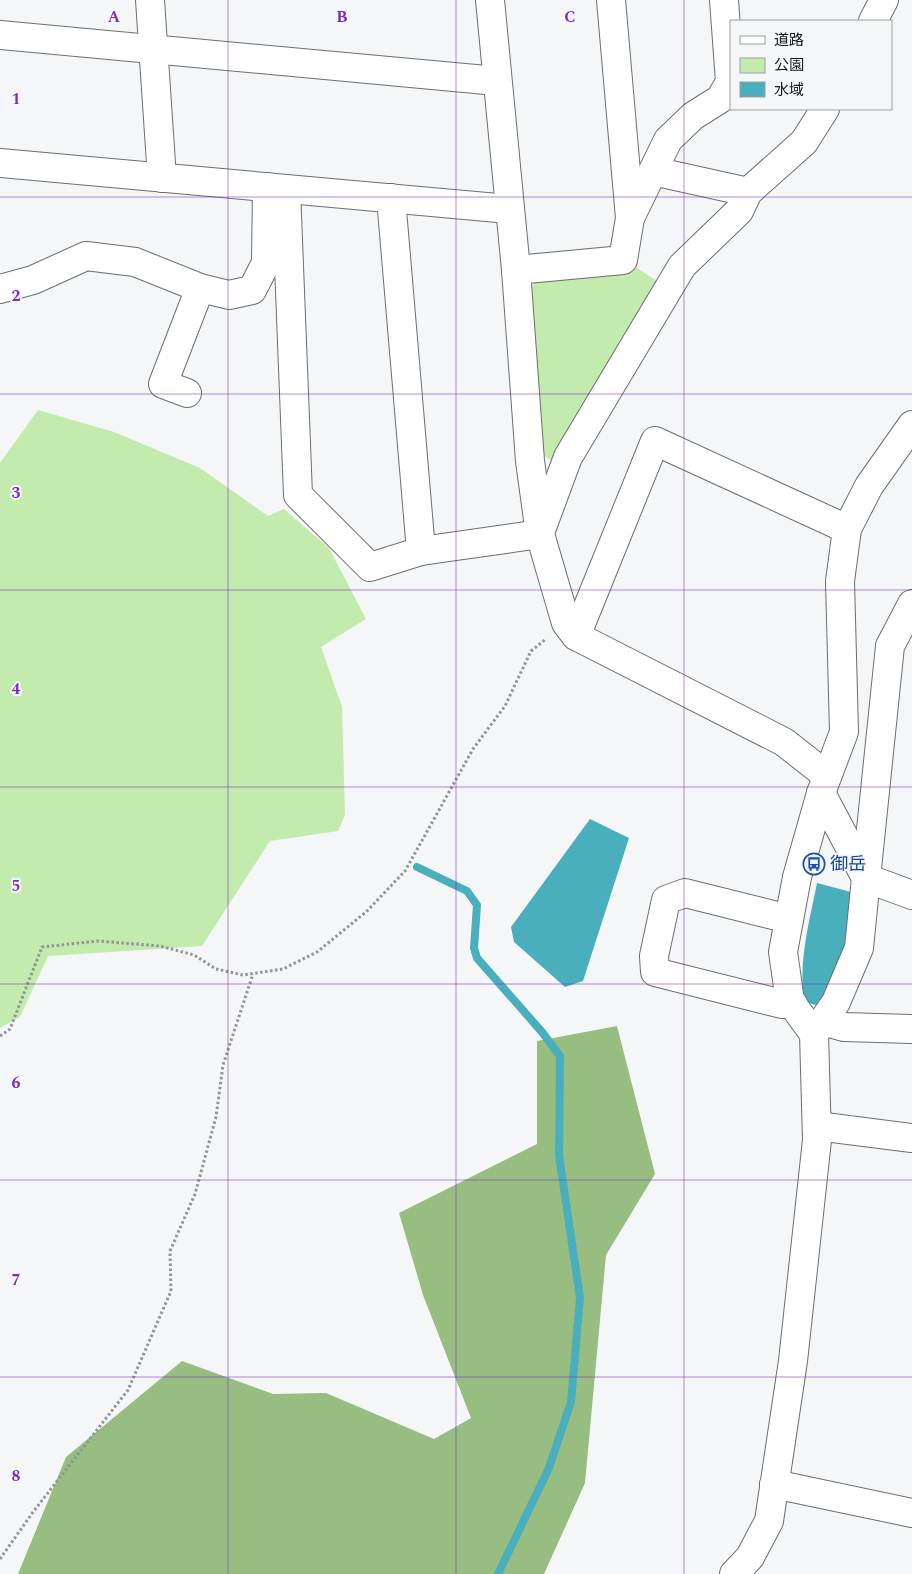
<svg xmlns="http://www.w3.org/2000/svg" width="912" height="1574" font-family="Spectral,'Noto Sans JP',serif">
<rect width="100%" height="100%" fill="#f4f6f8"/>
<g fill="#c3ebad">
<path d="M628 262 660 283 561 465 542 455 530 292 538 274Z"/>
<path d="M38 410 114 432 200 468 268 516 284 509 329 548 366 619 321 647 342 707 345 815 338 831 270 841 202 946 48 956 20 1017 0 1028V463Z"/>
</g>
<path fill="#97be80" d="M617 1026 655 1174 606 1255 585 1483 544 1574H18L66 1457 182 1361 273 1394 326 1393 434 1439 471 1418 423 1295 399 1213 537 1144V1041Z"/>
<g fill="#4aafbc">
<path d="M590 819 629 838 583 981 565 987 514 942 511 927Z"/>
<path d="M817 883 855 893 851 944 819 1006 805 1002C797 966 810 919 817 883Z"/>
</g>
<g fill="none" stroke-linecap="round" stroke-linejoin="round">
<path stroke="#4aafbc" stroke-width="8" d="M417 867 467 891 477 905 474 948 477 958 542 1032 560 1056 559 1155 580 1298 571 1402 549 1468 498 1574"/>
<g stroke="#6b6e6f" stroke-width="30">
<g id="minor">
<path d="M150 0 162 178"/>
<path d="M490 0 516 270 530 461 540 534 566 623 576 636 784 742 826 775"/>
<path d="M611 0 630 218"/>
<path d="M873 21 884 0"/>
<path d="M0 35 497 81"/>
<path d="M0 163 509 209"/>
<path d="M653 171 748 192"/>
<path d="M286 189 298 495 370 567 421 551 540 534"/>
<path d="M391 198 421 551"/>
<path d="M516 270 623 260 630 218 668 140 693 116 720 99 730 82 724 0"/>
<path d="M0 289 33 280 86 256 135 262 200 288 229 295 252 290 266 263 267 187"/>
<path d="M187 393 163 384 200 288"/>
<path d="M541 530 568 457 682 266 739 211 748 192 804 142 825 109"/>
<path d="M576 636 655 441 847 529"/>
<path d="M821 793 866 878"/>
<path d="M866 878 890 646 912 604"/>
<path d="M789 919 685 893 666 900 654 956 655 972 782 1004H793"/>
<path d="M823 1021 844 1027 912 1029"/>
<path d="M814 1034 836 1002 859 948 866 878 912 895"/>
<path d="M817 1126 912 1138"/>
<path d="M774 1484 912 1513"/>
<path d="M734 1574 750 1557 769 1521 793 1361 817 1140 814 1034 790 1001 783 952 797 877 821 793 844 732 840 581 847 529 869 486 912 425"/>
</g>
</g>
<g stroke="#939496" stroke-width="3" stroke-dasharray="2.5 2.5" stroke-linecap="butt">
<path d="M0 1036 10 1029 42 947 98 941 160 946 194 955 216 969 243 975 283 969 317 952 366 912 405 871 473 749 505 706 531 651 546 639"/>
<path d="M0 1559 33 1512 128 1390 171 1291 170 1251 195 1194 216 1117 223 1065 253 974"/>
</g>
<use href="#minor" stroke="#fff" stroke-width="28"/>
</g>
<path fill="none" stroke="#7b2cbf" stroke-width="1" stroke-opacity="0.55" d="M228 0V1574M456 0V1574M684 0V1574M0 197H912M0 394H912M0 590H912M0 787H912M0 984H912M0 1180H912M0 1377H912"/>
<defs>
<g id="bus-ring" transform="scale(1.125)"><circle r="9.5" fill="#f4f6f8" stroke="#1a4fb4" stroke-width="1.5"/><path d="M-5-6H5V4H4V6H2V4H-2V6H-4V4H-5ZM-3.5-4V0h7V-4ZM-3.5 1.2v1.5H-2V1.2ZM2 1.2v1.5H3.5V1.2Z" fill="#1a4fb4"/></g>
</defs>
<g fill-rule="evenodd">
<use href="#bus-ring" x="814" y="864"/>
</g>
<g text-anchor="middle" stroke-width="4" stroke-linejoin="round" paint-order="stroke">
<g font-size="18" fill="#164399" stroke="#f4f6f8" text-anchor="start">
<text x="830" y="870">御岳</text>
</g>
</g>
<g font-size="16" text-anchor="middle" font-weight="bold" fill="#7b2cbf" stroke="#f4f6f8" stroke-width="4" stroke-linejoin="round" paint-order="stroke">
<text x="114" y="22">A</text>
<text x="342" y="22">B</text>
<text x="570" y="22">C</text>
<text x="16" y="104">1</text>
<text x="16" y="301">2</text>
<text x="16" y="498">3</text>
<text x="16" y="694">4</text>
<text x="16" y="891">5</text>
<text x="16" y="1088">6</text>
<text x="16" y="1285">7</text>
<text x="16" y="1481">8</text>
</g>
<rect x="730" y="20" width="162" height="90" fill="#f4f6f8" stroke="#9c9e9f"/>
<rect x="740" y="36" width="25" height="8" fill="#ffffff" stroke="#9c9e9f"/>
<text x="774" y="45" font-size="15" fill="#18191a">道路</text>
<rect x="740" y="58" width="25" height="15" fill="#c3ebad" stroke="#9c9e9f"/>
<text x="774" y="70" font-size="15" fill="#18191a">公園</text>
<rect x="740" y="82" width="25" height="15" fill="#4aafbc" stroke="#9c9e9f"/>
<text x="774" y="95" font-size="15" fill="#18191a">水域</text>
</svg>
